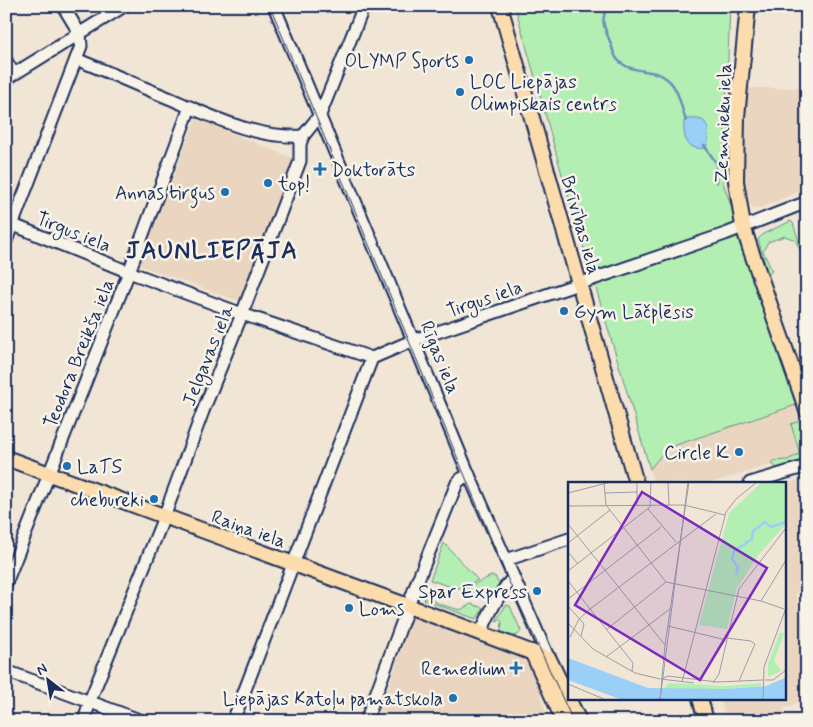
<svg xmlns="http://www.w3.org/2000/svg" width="813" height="727" font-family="Mynerve,sans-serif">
<rect width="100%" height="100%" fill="#f1e6d6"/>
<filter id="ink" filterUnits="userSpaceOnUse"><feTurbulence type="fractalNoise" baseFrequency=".02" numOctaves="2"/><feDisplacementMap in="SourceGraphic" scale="10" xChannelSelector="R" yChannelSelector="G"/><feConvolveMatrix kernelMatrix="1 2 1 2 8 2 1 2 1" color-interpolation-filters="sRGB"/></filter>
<g filter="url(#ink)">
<g fill="#ead6c0">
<path d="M748 88H807V188L759 209H755L747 202 744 186Z"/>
<path d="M197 119 295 159 242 299 238 301 141 266 140 263 189 135 195 121Z"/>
<path d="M796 405 807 435 801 456 711 483H653L650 469 667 448Z"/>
<path d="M807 477V588L795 593 807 633V698L784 709 783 721H726L720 698H784V484Z"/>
<path d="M412 614 530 657 548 721H376L390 683Z"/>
</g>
<g fill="#b3eeb3" stroke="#678e88">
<path d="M515 6H730L723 183 733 211 734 207 735 219 796 405 667 448 650 469 563 178Z"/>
<path d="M791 221 793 223 803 255 795 240 785 236 768 242 763 251 772 271 768 275 758 239 765 233Z"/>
<path d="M802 420 807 435V459L777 468 771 463 773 461 787 460 798 455 799 451 791 424Z"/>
<path d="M444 543 478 580 465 586 467 590 466 593 462 592 463 589 459 587 458 589 430 580Z"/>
<path d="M491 576H495L499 585 489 598 470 591 468 587Z"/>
<path d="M426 591H428V596C434 604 450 607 460 610L471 604 484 608 476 619 424 600Z"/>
<path d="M506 605 510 606 521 631C517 640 508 634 501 631L502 622 500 620 496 621Z"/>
</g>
<path fill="#9acff8" stroke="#678fba" d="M685 119C690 119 697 118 702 120 711 125 709 140 706 148 693 150 685 145 684 131 684 126 683 123 685 119Z"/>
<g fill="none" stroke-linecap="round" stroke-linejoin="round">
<g stroke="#678fba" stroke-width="2.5">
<path d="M607 6C601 22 603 24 609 39 612 45 613 55 618 60 632 75 653 67 667 79 679 88 681 107 686 121"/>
<path d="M704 145 717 164V182"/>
</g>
<g stroke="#1b2f5e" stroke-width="15">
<g id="minor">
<path d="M274 6 469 475 549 659"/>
<path d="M76 59C108 72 139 86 171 99 213 117 257 139 303 136"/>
<path d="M6 61 14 74"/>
<path d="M6 79 124 6"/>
<path d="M6 222 129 272 242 314 372 358 414 340 725 234 807 202"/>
<path d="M6 241 81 46 80 34 63 6"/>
<path d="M750 483 807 466"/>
<path d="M506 560 569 539"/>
<path d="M6 583 129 272 190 107"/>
<path d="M480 634C489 614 498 594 513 578"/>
<path d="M6 671 142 721"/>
<path d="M84 721 91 698 164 517 203 411 242 314 300 161V144L303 136 320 115 364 6"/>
<path d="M233 721 372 358"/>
<path d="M366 721 417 582 457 483 461 479 469 475"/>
</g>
</g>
<g stroke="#1b2f5e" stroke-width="18">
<g id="major">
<path d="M500 6 636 483"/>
<path d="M748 6 737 117 736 181 743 226 750 248 807 411"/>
<path d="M6 458 408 606 549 659 579 721"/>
<path d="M532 652 564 721"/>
<path d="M700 698 706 721"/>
</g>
</g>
<use href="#minor" stroke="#f7f3e8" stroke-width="11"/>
<use href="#major" stroke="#fcdcac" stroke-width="14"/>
<path stroke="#1b2f5e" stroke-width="1" d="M270 6 509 582 573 721"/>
</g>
</g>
<g fill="#1f6fb2" stroke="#f7f3e8" stroke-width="2">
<circle cx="469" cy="60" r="5"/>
<circle cx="460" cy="92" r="5"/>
<path d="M317.5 161.5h5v5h5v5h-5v5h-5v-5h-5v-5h5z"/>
<circle cx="268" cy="183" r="5"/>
<circle cx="225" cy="192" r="5"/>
<circle cx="564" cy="311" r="5"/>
<circle cx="739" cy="452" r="5"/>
<circle cx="67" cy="466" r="5"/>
<circle cx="154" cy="499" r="5"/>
<circle cx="537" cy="591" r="5"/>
<circle cx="349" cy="608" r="5"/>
<path d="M513.5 660.5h5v5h5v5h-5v5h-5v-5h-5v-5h5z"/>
<circle cx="453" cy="698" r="5"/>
</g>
<g text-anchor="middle" stroke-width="5" stroke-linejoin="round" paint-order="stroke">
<g font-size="19" fill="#1b2f5e" stroke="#f7f3e8" text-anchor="end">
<text x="459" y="67">OLYMP Sports</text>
<text x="470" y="88" text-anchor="start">LOC Liepājas<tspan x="470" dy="22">Olimpiskais centrs</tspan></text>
<text x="331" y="176" text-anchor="start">Doktorāts</text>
<text x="278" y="190" text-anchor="start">top!</text>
<text x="215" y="199">Annas tirgus</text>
<text x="574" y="318" text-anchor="start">Gym Lāčplēsis</text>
<text x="729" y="459">Circle K</text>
<text x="77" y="473" text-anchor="start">LaTS</text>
<text x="144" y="506">chebureki</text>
<text x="527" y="598">Spar Express</text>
<text x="359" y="615" text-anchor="start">Loms</text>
<text x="506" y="675">Remedium</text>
<text x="443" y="705">Liepājas Katoļu pamatskola</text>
</g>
<g font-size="19" fill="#1b2f5e" stroke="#f7f3e8">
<text transform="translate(722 123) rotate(-88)" y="7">Zemnieku iela</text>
<text transform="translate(582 225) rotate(74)" y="7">Brīvības iela</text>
<text transform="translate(74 231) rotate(22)" y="7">Tirgus iela</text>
<text transform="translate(484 298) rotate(-19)" y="7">Tirgus iela</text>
<text transform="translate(78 353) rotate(-68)" y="7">Teodora Breikša iela</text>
<text transform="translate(207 355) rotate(-68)" y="7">Jelgavas iela</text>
<text transform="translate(441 357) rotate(68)" y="7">Rīgas iela</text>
<text transform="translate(249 528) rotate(20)" y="7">Raiņa iela</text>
</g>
<g font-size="24" font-weight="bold" letter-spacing="1" fill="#1b2f5e" stroke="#f7f3e8">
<text x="212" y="258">JAUNLIEPĀJA</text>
</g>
</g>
<g transform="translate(568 482)">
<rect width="218" height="218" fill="#f1e6d6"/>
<path d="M194 0H217V43L191 72 169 106 159 147 131 143 161 31ZM212 150 216 152 206 179 213 189 200 195V182ZM101 201 158 204 193 201V204L157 207H95Z" fill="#b3eeb3"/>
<path d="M0 176 80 206 157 207 198 204 217 196V217H52L0 198Z" fill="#9acff8"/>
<path fill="none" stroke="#9acff8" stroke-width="2.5" d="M168 93 170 85 164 77 166 69 184 57 185 49 197 40 203 45 218 40"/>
<path fill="none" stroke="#9b9da6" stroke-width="1" d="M69 0V23M100 0 101 23M36 1 38 23 98 100 193 119 216 127M0 11 43 0M37 11 69 10M0 24 116 23 157 33M80 27 108 60M0 42 97 163 92 218M0 61 42 28M0 70 10 82M0 89 82 25 83 0M0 99 65 181 64 189M0 117 93 45M193 119 218 78M0 124 16 142 13 154M0 141 25 167 67 191 92 197M100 144 158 158M39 147 98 100M2 155 11 137 22 127 148 32M159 156 183 159 187 162 171 199M97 163 121 0M38 175 102 127M93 197 100 194 149 200 195 198M93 197 126 201M197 198H205L218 188M114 200 158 30 168 17 189 0M145 201 151 192 171 107 218 46M0 202 38 218M92 218 120 0M195 218 196 185 218 126"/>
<path fill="#7b2cbf" fill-opacity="0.15" stroke="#7b2cbf" stroke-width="2.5" d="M74 10 199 86 132 198 7 123Z"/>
<rect width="218" height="218" fill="none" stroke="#1b2f5e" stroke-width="2.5"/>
</g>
<rect width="813" height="727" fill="none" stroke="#f7f3e8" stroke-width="25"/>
<rect x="12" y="12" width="788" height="702" fill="none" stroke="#1b2f5e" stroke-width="2" filter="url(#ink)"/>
<g transform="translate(48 680) rotate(329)" stroke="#f7f3e8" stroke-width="4" paint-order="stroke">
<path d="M0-4L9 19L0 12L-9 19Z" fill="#1b2f5e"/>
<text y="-8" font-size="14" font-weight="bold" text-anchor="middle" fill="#1b2f5e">N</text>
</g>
</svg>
